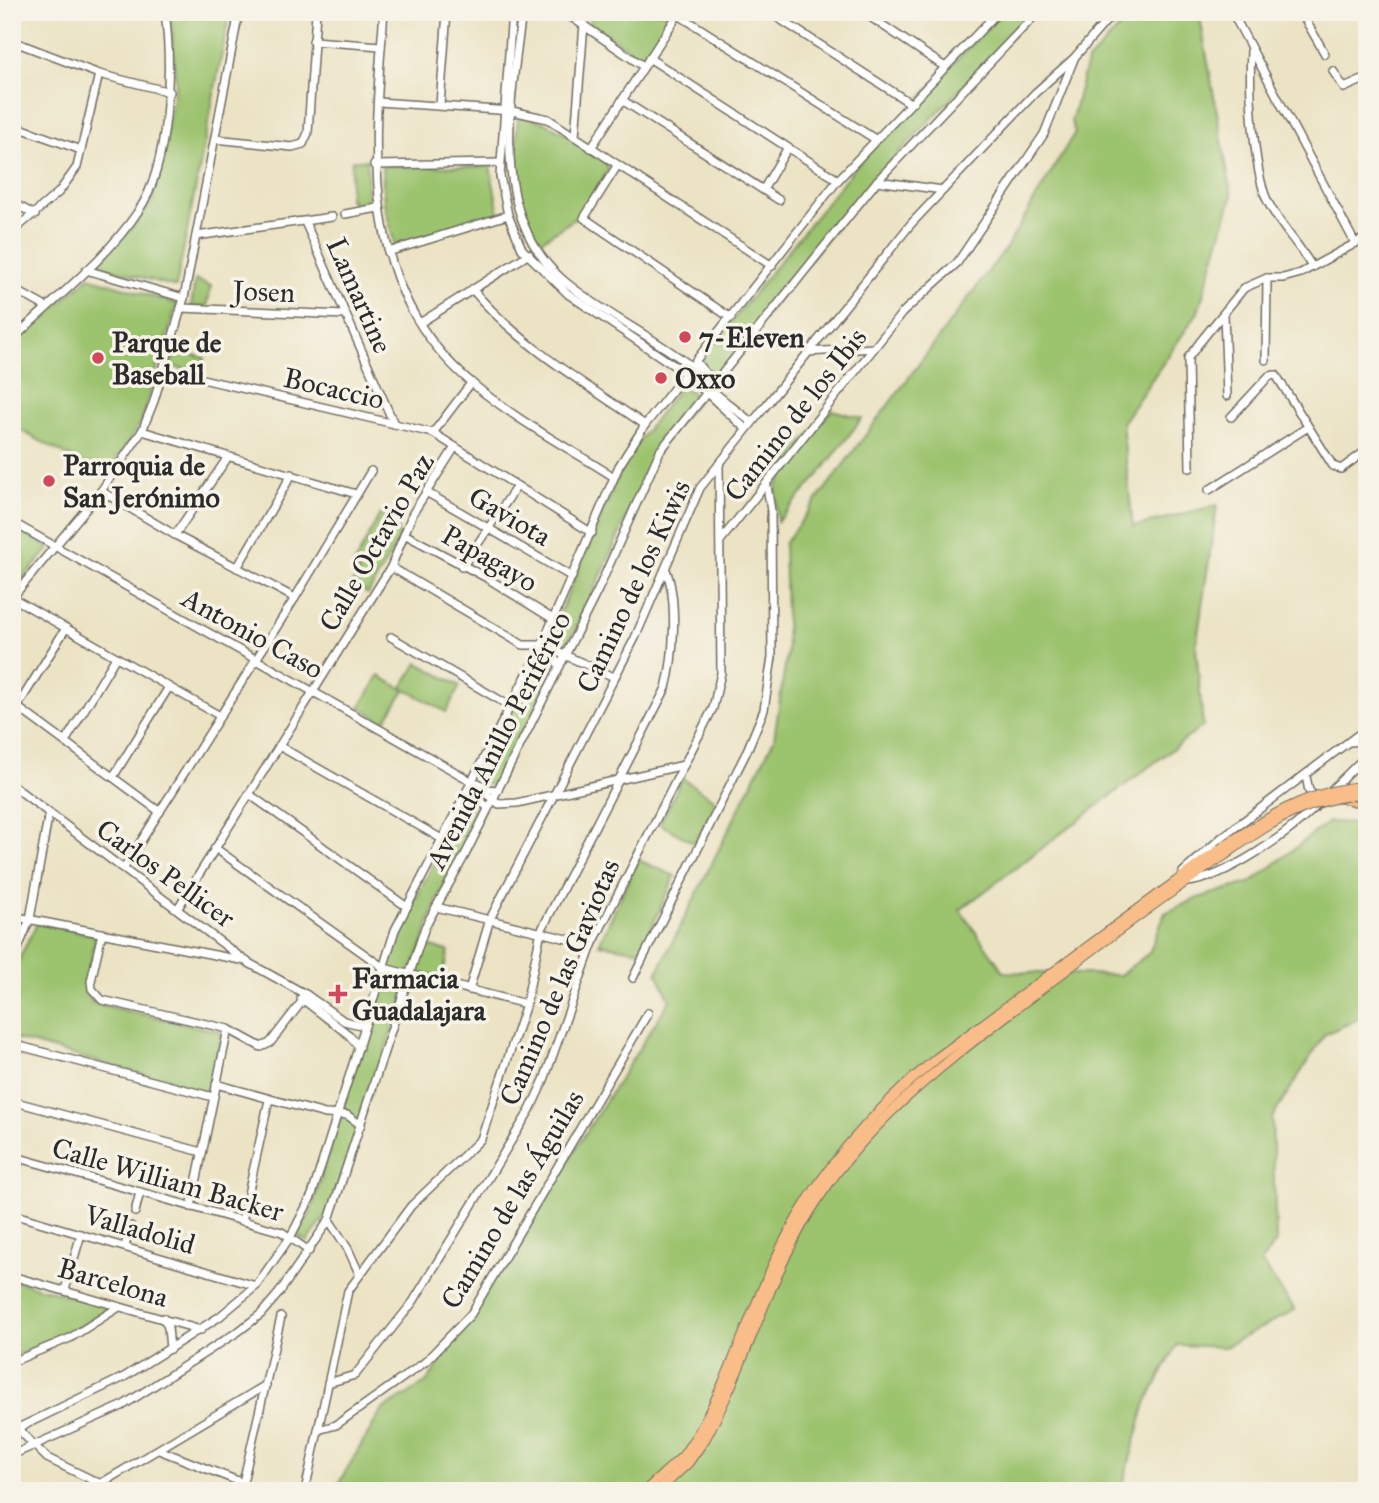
<svg xmlns="http://www.w3.org/2000/svg" width="1379" height="1503" font-family="'IM FELL Great Primer',serif">
<rect width="100%" height="100%" fill="#f7f3e8"/>
<filter id="ink" filterUnits="userSpaceOnUse"><feTurbulence type="fractalNoise" baseFrequency=".0143" numOctaves="2"/><feDisplacementMap in="SourceGraphic" scale="14" xChannelSelector="R" yChannelSelector="G"/><feConvolveMatrix kernelMatrix="1 2 1 2 8 2 1 2 1" color-interpolation-filters="sRGB"/></filter>
<filter id="wash" filterUnits="userSpaceOnUse"><feTurbulence type="fractalNoise" baseFrequency=".00686" numOctaves="4" result="noise"/><feDisplacementMap in="SourceGraphic" scale="28" xChannelSelector="R" yChannelSelector="G"/><feGaussianBlur stdDeviation="1.57" result="paint"/><feColorMatrix in="noise" values="0 0 0 0 0 0 0 0 0 0 0 0 0 0 0 0 0 1.4 0 .05"/><feComposite in="paint" operator="in"/></filter>
<g filter="url(#wash)">
<rect width="100%" height="100%" fill="#ece3c4"/>
<g fill="#9cc36e" stroke="#64774c" stroke-width="2">
<path d="M170 12H230L176 287 94 264 134 226 153 201 176 82Z"/>
<path d="M593 12H661L669 18 643 58 589 23Z"/>
<path d="M1002 12H1035L881 171 721 371 709 373 703 366 704 356 855 167Z"/>
<path d="M1134 12H1199L1232 197 1198 312 1122 423 1133 527 1217 505 1196 647 1203 726 960 910 1004 972 1120 975 1149 953 1165 913 1198 898 1252 882 1328 822 1367 823V1015L1325 1034 1272 1118 1276 1242 1261 1262 1295 1310 1225 1347 1177 1345 1146 1403 1121 1491H334L382 1410 427 1382 670 1000 657 973 774 739 787 653 784 544 1008 245 1075 132 1071 122 1087 62Z"/>
<path d="M518 115C553 120 578 143 607 163L608 170 579 216 537 243C516 196 514 166 518 115Z"/>
<path d="M352 160H367L368 206 352 208 353 201 349 200Z"/>
<path d="M382 166 490 167 499 213 395 246 384 203Z"/>
<path d="M89 277 177 304 141 422 106 476 12 426V346Z"/>
<path d="M195 280 211 286 207 306 191 307Z"/>
<path d="M175 350 205 358 201 374 171 366Z"/>
<path d="M680 387 691 391 697 401 653 455 606 565 568 643 556 642 551 633 627 456Z"/>
<path d="M832 410 862 418 818 476 777 522 776 488 792 455Z"/>
<path d="M380 514 397 524 399 539 368 594 352 583 360 573 353 566Z"/>
<path d="M12 526 50 548 12 591Z"/>
<path d="M538 657H547L555 669 498 784 487 785 480 775Z"/>
<path d="M418 663 460 686 446 712 402 687Z"/>
<path d="M379 676 405 690 384 722 360 707Z"/>
<path d="M682 778 718 802 694 843 660 824Z"/>
<path d="M471 800 484 809 438 898 343 1173 325 1218 307 1242 297 1235 310 1214 398 931 467 802Z"/>
<path d="M638 860 675 876 641 951 599 944Z"/>
<path d="M37 923 96 935 85 991 92 1003 222 1032 209 1093 12 1038V973Z"/>
<path d="M423 945 449 951 441 980 416 972Z"/>
<path d="M12 1280 111 1307 66 1336 12 1357Z"/>
</g>
</g>
<g filter="url(#ink)">
<g fill="none" stroke-linecap="round" stroke-linejoin="round">
<g stroke="#6f6b61" stroke-width="10">
<g id="minor">
<path d="M384 12C373 145 357 287 472 383 514 419 567 447 614 477"/>
<path d="M512 12 500 176 508 215 522 249 568 294 685 373 746 429"/>
<path d="M522 12C511 101 487 214 563 280 601 312 648 334 688 364 696 370 702 380 709 387 722 400 737 410 751 422"/>
<path d="M564 12 643 66"/>
<path d="M674 12 875 139"/>
<path d="M769 12 910 103"/>
<path d="M863 12 945 67"/>
<path d="M1232 12 1355 243"/>
<path d="M1301 12 1325 54"/>
<path d="M12 41 99 74 170 92"/>
<path d="M313 41 381 46"/>
<path d="M1251 51C1249 87 1253 168 1267 200 1279 225 1299 244 1312 267"/>
<path d="M649 58 838 180"/>
<path d="M1333 71 1344 88 1367 78"/>
<path d="M622 100 779 200"/>
<path d="M378 102 512 111 548 119 772 266"/>
<path d="M440 105 447 12"/>
<path d="M12 125 81 150"/>
<path d="M575 136 585 12"/>
<path d="M215 139 292 147 303 144 308 133 316 12"/>
<path d="M591 148 679 13"/>
<path d="M374 165 500 163"/>
<path d="M617 166 584 218 731 318"/>
<path d="M877 181 943 190"/>
<path d="M763 190 787 149"/>
<path d="M12 202 35 215"/>
<path d="M345 214 378 208"/>
<path d="M305 222 394 424"/>
<path d="M12 232 59 192 77 167 99 74"/>
<path d="M196 236 332 217"/>
<path d="M388 252 508 215"/>
<path d="M86 270 184 298"/>
<path d="M12 288 46 307"/>
<path d="M472 289C520 346 584 383 645 425"/>
<path d="M181 308 345 315"/>
<path d="M1224 314 1227 396"/>
<path d="M420 323 529 254"/>
<path d="M12 340C54 299 106 260 139 210 170 164 172 66 165 12"/>
<path d="M807 352 874 348"/>
<path d="M1266 360 1267 278"/>
<path d="M696 362 706 374 718 379"/>
<path d="M164 370 433 433 592 533"/>
<path d="M1231 417 1269 376 1276 375 1333 466 1341 469 1367 450"/>
<path d="M142 431 356 494"/>
<path d="M433 433 471 383"/>
<path d="M1190 468 1188 358 1200 342 1244 288 1267 278H1283L1301 273 1367 237"/>
<path d="M1209 490 1308 427"/>
<path d="M101 491 175 535 295 598"/>
<path d="M426 492 572 577"/>
<path d="M12 522 466 778 499 804 517 803 684 765"/>
<path d="M175 535 228 457"/>
<path d="M406 535 487 578 553 619"/>
<path d="M721 540 902 313 957 263 1044 134 1074 59"/>
<path d="M391 567 523 645H542L614 677"/>
<path d="M462 567 517 486"/>
<path d="M237 568 292 474"/>
<path d="M12 598 101 491 142 431 154 401 184 298 239 12"/>
<path d="M13 598 220 716"/>
<path d="M391 637 510 706"/>
<path d="M538 653 552 655 559 665"/>
<path d="M12 703 160 812"/>
<path d="M17 707 66 628"/>
<path d="M65 742 116 657"/>
<path d="M1350 742 1360 741 1367 748"/>
<path d="M279 746 442 839"/>
<path d="M1306 776 1309 791 1317 798"/>
<path d="M113 777 169 687"/>
<path d="M478 783 487 789 498 790"/>
<path d="M12 785 247 962 307 995 344 1021 365 1026"/>
<path d="M1329 792 1367 755"/>
<path d="M249 794 407 907"/>
<path d="M464 797 480 800 488 808"/>
<path d="M215 848 384 968 526 1004"/>
<path d="M124 868 295 598 371 471"/>
<path d="M1183 872 1221 838 1367 728"/>
<path d="M1187 882C1225 879 1293 831 1319 803"/>
<path d="M436 907 592 945"/>
<path d="M178 908 391 567 413 513 455 447"/>
<path d="M12 916 246 961"/>
<path d="M102 933 91 981 92 989 102 1000 228 1029 261 1047 270 1043 307 995"/>
<path d="M12 963 30 919 49 812"/>
<path d="M633 978 746 753 764 710 772 657 771 511 767 486"/>
<path d="M469 990 490 919 635 638 700 488 910 225 1035 93 1074 58 1114 12"/>
<path d="M301 998 349 1035 359 1047"/>
<path d="M12 1044 213 1097"/>
<path d="M216 1084 325 1114 347 1115 361 1125"/>
<path d="M12 1101 202 1152"/>
<path d="M12 1156 282 1232 309 1251"/>
<path d="M12 1186 20 1158"/>
<path d="M191 1207 228 1029"/>
<path d="M135 1212 140 1192"/>
<path d="M12 1214 256 1286"/>
<path d="M329 1220 348 1249 359 1273"/>
<path d="M242 1221 269 1100"/>
<path d="M125 1246 131 1226"/>
<path d="M12 1276 201 1330"/>
<path d="M65 1290 81 1234"/>
<path d="M163 1318 168 1327 170 1349"/>
<path d="M12 1362 70 1338 119 1307"/>
<path d="M328 1383 355 1375 413 1302 530 1110 544 1080 592 945 713 708 721 673 719 464"/>
<path d="M18 1429 47 1458 115 1491"/>
<path d="M318 1430 336 1425 425 1362 471 1314 648 1013"/>
<path d="M12 1431 124 1377 219 1317 256 1286 291 1236 312 1195 395 930 542 645 619 466 645 425 838 180 998 12"/>
<path d="M159 1450 243 1483"/>
<path d="M12 1455 122 1406 239 1331 261 1314 279 1293 329 1220 425 927 465 855 598 590 660 451 877 181 1038 12"/>
<path d="M100 1484 266 1385"/>
<path d="M241 1491 281 1317"/>
<path d="M305 1491 348 1291 411 1206 481 1139 526 1004 541 931 666 688C674 658 678 599 666 570"/>
</g>
</g>
<g stroke="#6f6b61" stroke-width="11">
<g id="major">
<path d="M1335 797 1367 804"/>
<path d="M645 1491 683 1456 699 1432C733 1371 753 1304 784 1242 821 1169 875 1109 937 1058L1220 849"/>
<path d="M658 1491 688 1463 705 1439C745 1367 766 1283 809 1213 861 1127 937 1069 1015 1009 1084 956 1153 903 1225 855"/>
</g>
</g>
<use href="#minor" stroke="#fff" stroke-width="7"/>
<use href="#major" stroke="#f8bd89" stroke-width="9"/>
<g stroke="#6f6b61" stroke-width="11" stroke-linecap="butt">
<g id="major-bridge">
<path d="M1220 849C1267 817 1309 790 1367 786"/>
<path d="M1225 855C1269 822 1311 797 1367 794"/>
</g>
</g>
<use href="#major-bridge" stroke="#f8bd89" stroke-width="9"/>
</g>
</g>
<g fill="#d1495b" stroke="#f7f3e8" stroke-width="2.5">
<circle cx="685" cy="337" r="7"/>
<circle cx="98" cy="358" r="7"/>
<circle cx="661" cy="378" r="7"/>
<circle cx="49" cy="481" r="7"/>
<path d="M334.5 983.5h7v7h7v7h-7v7h-7v-7h-7v-7h7z"/>
</g>
<g text-anchor="middle" stroke-width="7" stroke-linejoin="round" paint-order="stroke">
<g font-size="28" fill="#2b2b2b" stroke="#f7f3e8">
<text transform="translate(264 291) rotate(2)" y="10">Josen</text>
<text transform="translate(360 295) rotate(66)" y="10">Lamartine</text>
<text transform="translate(334 388) rotate(13)" y="10">Bocaccio</text>
<text transform="translate(795 414) rotate(-52)" y="10">Camino de los Ibis</text>
<text transform="translate(510 516) rotate(30)" y="10">Gaviota</text>
<text transform="translate(376 542) rotate(-60)" y="10">Calle Octavio Paz</text>
<text transform="translate(490 558) rotate(30)" y="10">Papagayo</text>
<text transform="translate(633 586) rotate(-65)" y="10">Camino de los Kiwis</text>
<text transform="translate(253 633) rotate(29)" y="10">Antonio Caso</text>
<text transform="translate(498 740) rotate(-63)" y="10">Avenida Anillo Periférico</text>
<text transform="translate(166 873) rotate(36)" y="10">Carlos Pellicer</text>
<text transform="translate(559 982) rotate(-67)" y="10">Camino de las Gaviotas</text>
<text transform="translate(168 1179) rotate(16)" y="10">Calle William Backer</text>
<text transform="translate(512 1199) rotate(-59)" y="10">Camino de las Águilas</text>
<text transform="translate(140 1229) rotate(16)" y="10">Valladolid</text>
<text transform="translate(113 1282) rotate(16)" y="10">Barcelona</text>
</g>
<g font-size="28" font-weight="bold" fill="#2b2b2b" stroke="#f7f3e8" text-anchor="start">
<text x="699" y="347">7-Eleven</text>
<text x="112" y="352">Parque de<tspan x="112" dy="32">Baseball</tspan></text>
<text x="675" y="388">Oxxo</text>
<text x="63" y="475">Parroquia de<tspan x="63" dy="32">San Jerónimo</tspan></text>
<text x="352" y="988">Farmacia<tspan x="352" dy="32">Guadalajara</tspan></text>
</g>
</g>
<rect width="1379" height="1503" fill="none" stroke="#f7f3e8" stroke-width="42"/>
</svg>
